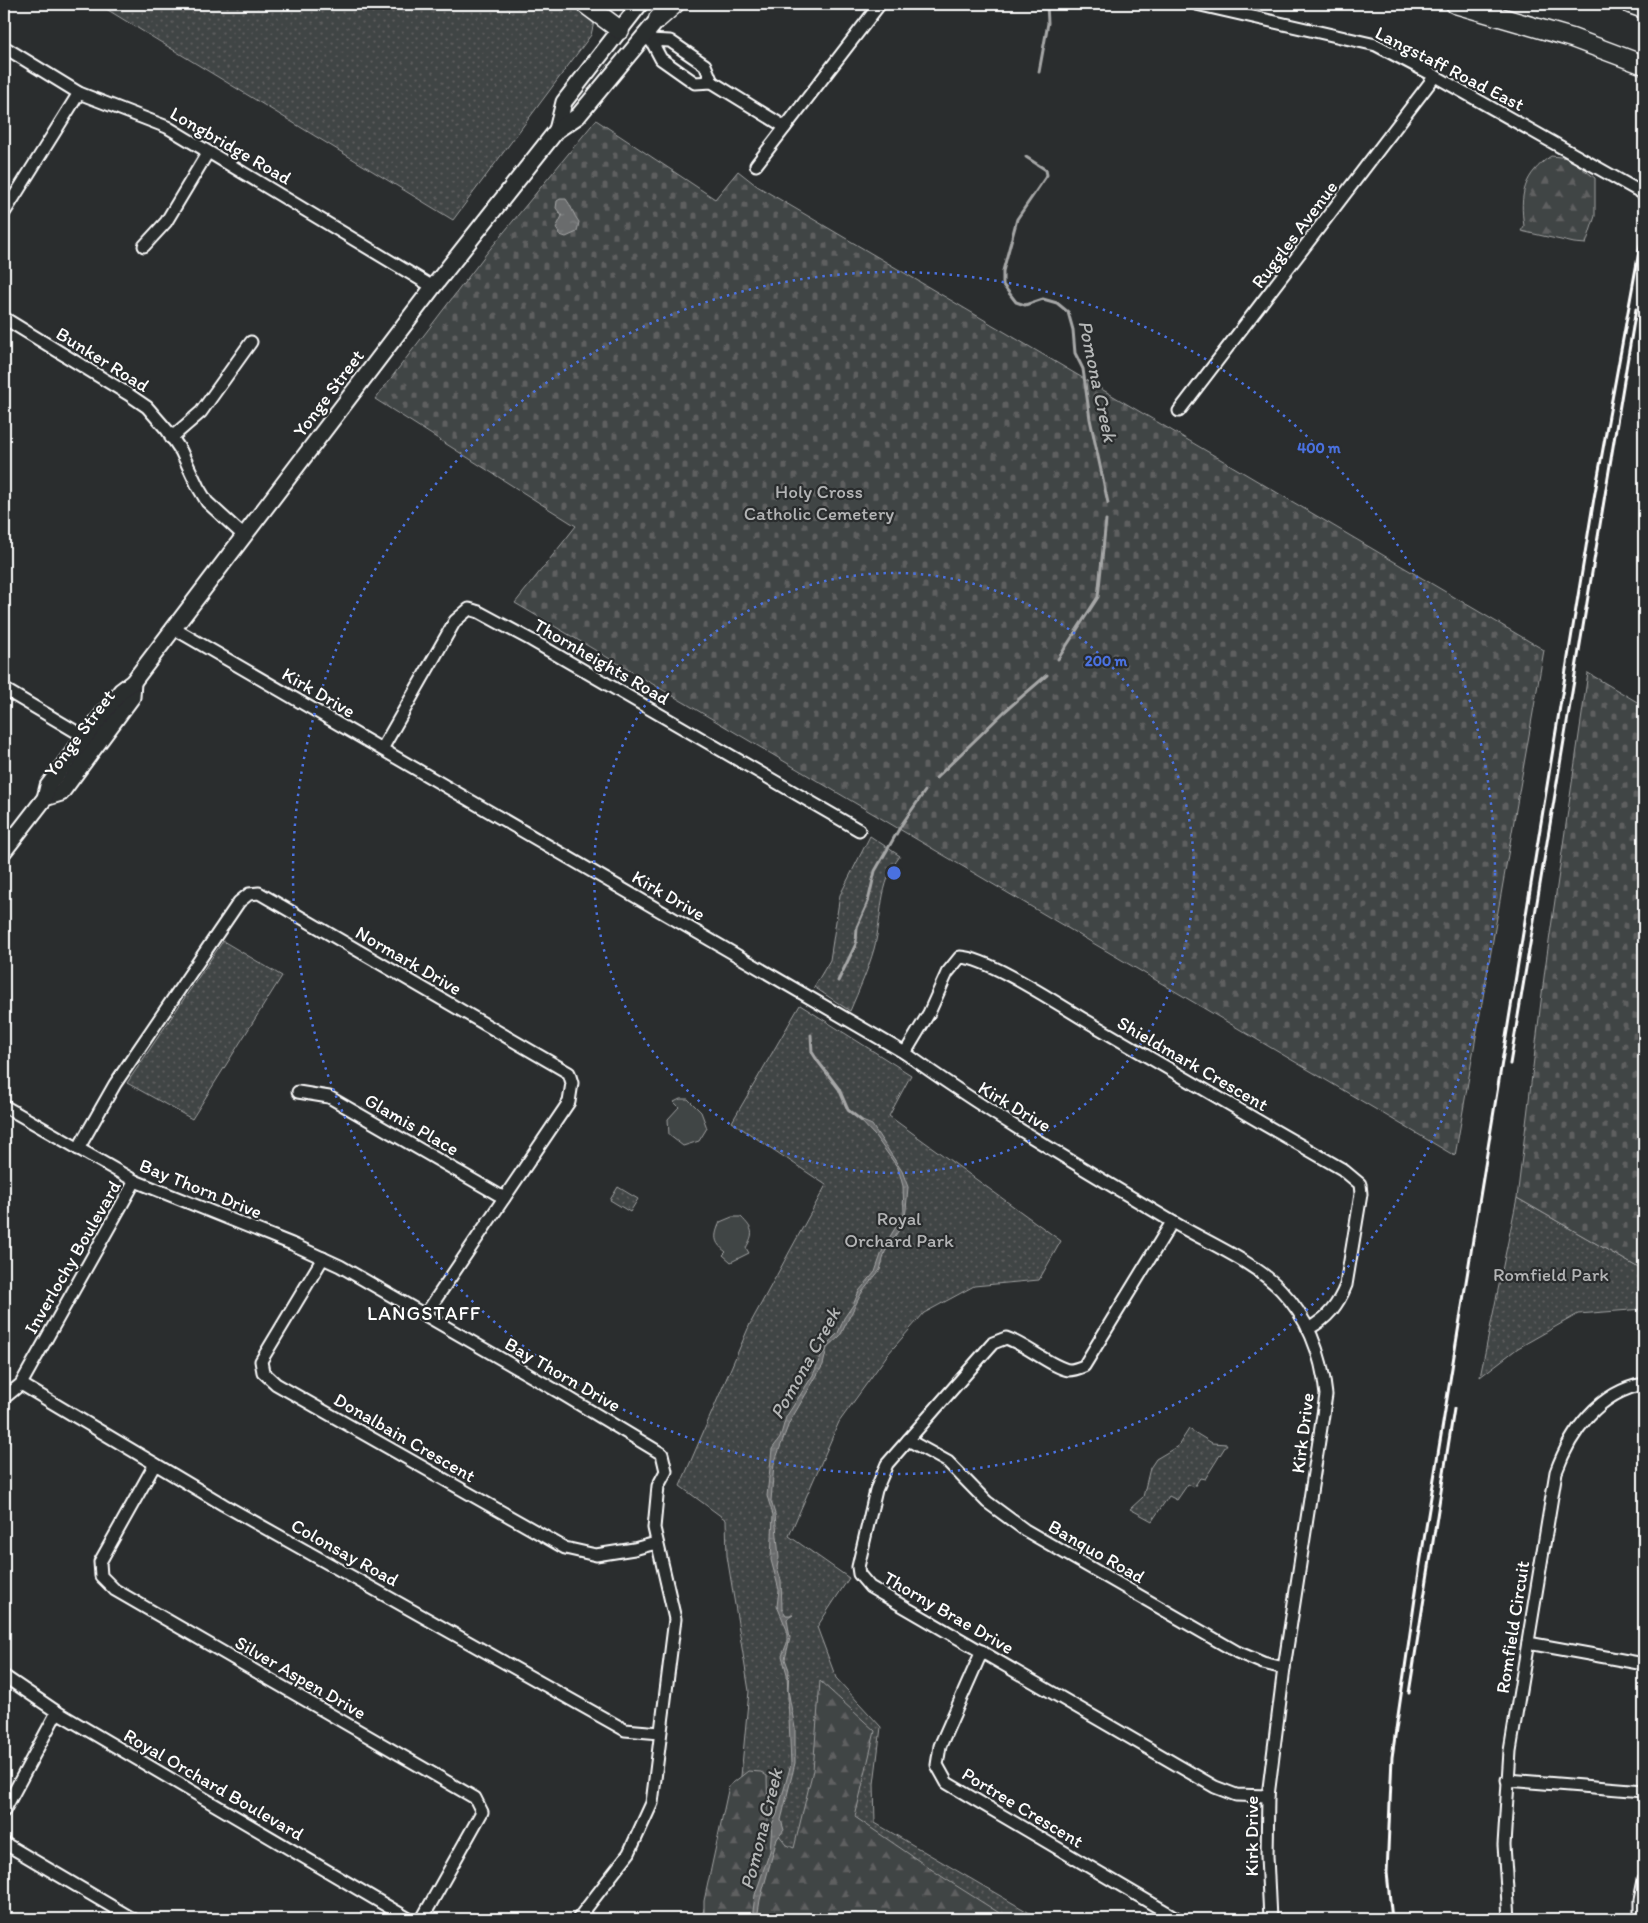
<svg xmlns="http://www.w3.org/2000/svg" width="1648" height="1923" font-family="Itim,sans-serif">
<defs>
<pattern id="green-dots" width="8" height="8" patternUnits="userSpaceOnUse" patternTransform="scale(1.25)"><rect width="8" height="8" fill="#414445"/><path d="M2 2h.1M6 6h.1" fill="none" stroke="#5e6061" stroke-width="1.8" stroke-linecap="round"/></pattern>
<pattern id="forest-firs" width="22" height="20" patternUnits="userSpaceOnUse" patternTransform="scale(1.25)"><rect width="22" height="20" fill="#414445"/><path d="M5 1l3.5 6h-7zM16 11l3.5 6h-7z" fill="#5e6061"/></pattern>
<pattern id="cemetery-stones" width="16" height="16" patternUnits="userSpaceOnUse" patternTransform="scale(1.25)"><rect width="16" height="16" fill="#414445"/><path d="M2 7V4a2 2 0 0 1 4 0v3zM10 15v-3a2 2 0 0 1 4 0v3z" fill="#5e6061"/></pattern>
<pattern id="water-ripples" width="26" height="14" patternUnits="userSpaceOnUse" patternTransform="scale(1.25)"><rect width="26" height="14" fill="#6a6c6d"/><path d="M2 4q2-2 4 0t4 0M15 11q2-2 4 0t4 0" fill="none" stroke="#808283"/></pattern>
</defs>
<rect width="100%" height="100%" fill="#2a2d2e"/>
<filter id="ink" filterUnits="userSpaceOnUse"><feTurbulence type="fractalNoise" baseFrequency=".02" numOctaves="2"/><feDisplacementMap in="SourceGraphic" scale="10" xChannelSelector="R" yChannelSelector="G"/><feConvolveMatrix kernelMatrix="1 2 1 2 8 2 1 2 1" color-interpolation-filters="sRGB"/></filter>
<g filter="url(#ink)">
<g fill="url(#green-dots)" stroke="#a0a2a2">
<path d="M98 4H575L594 22 591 35 453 220Z"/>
<path d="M870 836 900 856C878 885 883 915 874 949 868 970 859 990 850 1011L814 987 830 960 840 895Z"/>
<path d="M223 941 282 976 192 1119 127 1083Z"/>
<path d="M800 1005 911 1075 889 1116 1061 1241 1039 1280 974 1286 924 1313 888 1354 839 1422 789 1536 849 1578 817 1627 836 1678 881 1727 874 1784 875 1823 1040 1919H701L740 1787 749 1691 727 1556 726 1520 680 1486 750 1324 826 1185 732 1122Z"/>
<path d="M618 1187 638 1199 630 1212 610 1200Z"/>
<path d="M1517 1198 1644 1271V1309L1578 1314 1518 1348 1480 1377Z"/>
<path d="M1189 1429 1212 1443 1227 1444 1205 1479 1200 1478 1194 1487 1188 1484 1177 1500 1169 1496 1152 1521 1130 1509 1143 1497 1150 1468 1156 1459 1178 1446Z"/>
</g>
<g fill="url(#forest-firs)" stroke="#a0a2a2">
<path d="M1551 156 1569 158 1595 178V216L1586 244 1574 243 1521 231 1524 226C1519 195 1524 174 1551 156Z"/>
<path d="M820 1681 875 1731 855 1817 944 1878 1004 1916 1001 1919H704V1901L729 1786 748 1771 761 1772 767 1776 768 1822 787 1845 794 1848 813 1770Z"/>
</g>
<g fill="url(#cemetery-stones)" stroke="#a0a2a2">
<path d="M596 120 715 199 738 171 757 186 1544 650 1455 1156 515 603 576 526 375 399 486 254Z"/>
<path d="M1588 673 1644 706V1271L1517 1198 1545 969Z"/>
</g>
<g fill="#414445" stroke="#a0a2a2">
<path d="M680 1099H688L701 1112 707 1128 699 1141 683 1146 669 1135 668 1119 679 1107 674 1102Z"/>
<path d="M732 1217H741C754 1230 754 1233 746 1248L749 1253 731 1262 723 1255 726 1252C713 1242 714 1236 720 1222Z"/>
</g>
<g fill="url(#water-ripples)" stroke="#a6a7a7">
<path d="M560 199H566C572 206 573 215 579 222L577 232 566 237 560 235 556 228 562 216 556 208 557 201Z"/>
<path d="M860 1120 872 1125 902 1171 908 1187 906 1210 904 1222 885 1252 880 1270 862 1292 840 1336 827 1348 823 1365 789 1423 774 1464 771 1501 775 1514 779 1558 777 1567 781 1580 782 1609 786 1615H793L787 1619 790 1638 785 1659 789 1670 788 1690 795 1728V1763L781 1820 784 1830 777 1839 760 1900 757 1919H752L755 1895 770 1851 772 1824 777 1814 791 1764 787 1674 782 1656 787 1643V1630L777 1606 779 1590 771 1560 773 1515 767 1496 772 1449 780 1438 786 1417 813 1375 825 1346 838 1333 844 1318 853 1305 859 1291 875 1272 884 1246 904 1214 903 1186 898 1168 875 1136Z"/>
</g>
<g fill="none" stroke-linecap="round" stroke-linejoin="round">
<g stroke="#a6a7a7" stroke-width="3">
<path d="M1039 72 1048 23 1047 4"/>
<path d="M1026 157 1046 170 1047 175 1017 219 1003 271V285L1016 302 1025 305 1043 299 1057 303 1068 312 1073 330 1075 353 1083 369 1090 419 1108 503"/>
<path d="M1058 659 1098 597 1106 520"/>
<path d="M936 778 1004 712 1047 675"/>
<path d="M838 981 856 944 857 927 868 902 875 871 902 824 925 791"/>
<path d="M811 1035 812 1052 817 1060 839 1089 848 1110 862 1121"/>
</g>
<g stroke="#fff" stroke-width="15">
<g id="minor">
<path d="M1196 4 1376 45 1435 76 1644 194"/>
<path d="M648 40 670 41 705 65 712 82"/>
<path d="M652 42 661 59 695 83 712 82 785 127"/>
<path d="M4 47 79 93 167 127 433 287"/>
<path d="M756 165 880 4"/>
<path d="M4 213 79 93"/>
<path d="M144 246 166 222 208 152"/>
<path d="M4 318 128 394 147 407 167 430 181 451 198 487 207 502 244 536"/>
<path d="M1179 411 1435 76"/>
<path d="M171 438 201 412 251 342"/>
<path d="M173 628 905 1053C990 1114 1081 1167 1171 1221 1204 1241 1255 1262 1281 1290 1309 1319 1322 1355 1326 1395L1284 1668 1268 1796 1267 1856 1270 1919"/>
<path d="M4 689 90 740"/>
<path d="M382 749 455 621 469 609 479 612 531 640 859 830"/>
<path d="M905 1053 929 1013 947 973 960 957C989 958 1058 1004 1085 1020 1171 1070 1256 1120 1342 1169L1360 1184 1361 1194 1346 1285C1338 1305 1328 1318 1308 1329"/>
<path d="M298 1092 329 1097 504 1198"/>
<path d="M4 1106 135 1181 292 1244 340 1266 564 1395 662 1454 666 1471 658 1486 654 1528 675 1619 652 1803 629 1853 578 1919"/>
<path d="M78 1149 115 1084 239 902 249 894 259 893 569 1073 572 1083 569 1102 425 1315"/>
<path d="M1172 1222 1084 1366C1079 1368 1074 1370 1069 1370 1053 1368 1025 1344 1006 1338L993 1343 887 1464 876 1490 858 1567 859 1574 870 1587 1215 1787 1236 1795 1268 1796"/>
<path d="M323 1258 261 1361 263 1372 276 1384 565 1548 596 1555 634 1549 656 1543"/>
<path d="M21 1384 224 1505 625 1730 660 1733"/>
<path d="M4 1398 21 1384 135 1181"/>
<path d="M908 1440 948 1462 987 1502 1025 1530 1237 1652 1263 1663 1284 1668"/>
<path d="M155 1464 100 1562 101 1576 115 1590 475 1798 482 1812 422 1919"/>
<path d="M1528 1643 1644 1664"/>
<path d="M982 1651 940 1746 937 1765 947 1783 1178 1919"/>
<path d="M4 1676 57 1712 409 1919"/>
<path d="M1507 1780 1644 1791"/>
<path d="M4 1811 57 1712"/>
<path d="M4 1843 133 1919"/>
<path d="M1509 1919 1504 1845 1510 1751 1556 1472C1571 1431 1599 1392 1644 1384"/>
<path d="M1640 1919V1900L1644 1880"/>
</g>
</g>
<g stroke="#fff" stroke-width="19">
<g id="major">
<path d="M557 130 564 102 640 4"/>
<path d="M45 798 61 793 132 697 133 682"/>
<path d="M4 851 45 798 48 786 72 754 121 691 133 682 433 287 557 130 578 116 665 11"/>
</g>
</g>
<g stroke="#fff" stroke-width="21">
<g id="highway">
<path d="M585 4 620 30"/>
<path d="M1455 4 1572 38 1644 65"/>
<path d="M1630 4 1644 9"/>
<path d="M658 19 675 4"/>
</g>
</g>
<use href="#minor" stroke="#2a2d2e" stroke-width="11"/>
<use href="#major" stroke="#2a2d2e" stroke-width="15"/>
<use href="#highway" stroke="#2a2d2e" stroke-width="18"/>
<g stroke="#fff" stroke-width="3">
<path d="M1510 1064 1636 309"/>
<path d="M1409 1693 1454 1409"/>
<path d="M1392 1919 1387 1873 1392 1757 1420 1564 1594 498 1644 224"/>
</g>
</g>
</g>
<g fill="none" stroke="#4a71e0" stroke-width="2.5" stroke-dasharray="2.5 5">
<circle cx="894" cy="873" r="300"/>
<circle cx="894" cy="873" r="601"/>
</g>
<g text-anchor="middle" stroke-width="4.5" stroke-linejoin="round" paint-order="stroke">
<g font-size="19" fill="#fff" stroke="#2a2d2e">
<text transform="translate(1450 68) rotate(27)" y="7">Langstaff Road East</text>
<text transform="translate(231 145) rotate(30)" y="7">Longbridge Road</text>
<text transform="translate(1294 234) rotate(-53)" y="7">Ruggles Avenue</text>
<text transform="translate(103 359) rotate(32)" y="7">Bunker Road</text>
<text transform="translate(328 393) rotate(-53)" y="7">Yonge Street</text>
<text transform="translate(602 661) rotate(30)" y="7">Thornheights Road</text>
<text transform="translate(319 692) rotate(30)" y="7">Kirk Drive</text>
<text transform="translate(79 733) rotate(-53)" y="7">Yonge Street</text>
<text transform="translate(669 895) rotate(30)" y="7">Kirk Drive</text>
<text transform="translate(409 960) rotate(30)" y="7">Normark Drive</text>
<text transform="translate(1193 1063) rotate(30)" y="7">Shieldmark Crescent</text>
<text transform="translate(1015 1106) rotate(31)" y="7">Kirk Drive</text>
<text transform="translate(412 1124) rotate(30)" y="7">Glamis Place</text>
<text transform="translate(201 1188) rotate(22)" y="7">Bay Thorn Drive</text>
<text transform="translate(72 1257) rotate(-60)" y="7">Inverlochy Boulevard</text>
<text transform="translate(563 1374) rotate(30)" y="7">Bay Thorn Drive</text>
<text transform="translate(1302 1433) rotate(-83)" y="7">Kirk Drive</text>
<text transform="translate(405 1437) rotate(30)" y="7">Donalbain Crescent</text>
<text transform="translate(1097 1551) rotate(30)" y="7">Banquo Road</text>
<text transform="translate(345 1552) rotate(29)" y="7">Colonsay Road</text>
<text transform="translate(949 1612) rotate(30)" y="7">Thorny Brae Drive</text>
<text transform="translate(1512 1627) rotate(-81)" y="7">Romfield Circuit</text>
<text transform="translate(301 1677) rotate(30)" y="7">Silver Aspen Drive</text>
<text transform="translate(214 1784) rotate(30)" y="7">Royal Orchard Boulevard</text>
<text transform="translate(1023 1807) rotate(31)" y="7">Portree Crescent</text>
<text transform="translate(1251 1836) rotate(-90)" y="7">Kirk Drive</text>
</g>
<g font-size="19" fill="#b3b4b5" stroke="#2a2d2e">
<text x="819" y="498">Holy Cross<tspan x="819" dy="22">Catholic Cemetery</tspan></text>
<text x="899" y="1225">Royal<tspan x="899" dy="22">Orchard Park</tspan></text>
<text x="1551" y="1281">Romfield Park</text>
</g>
<g font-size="20" font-style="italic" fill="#b4b6b6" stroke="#2a2d2e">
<text transform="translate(1098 381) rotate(78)" y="7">Pomona Creek</text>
<text transform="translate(805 1363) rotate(-61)" y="7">Pomona Creek</text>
<text transform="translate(761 1829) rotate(-76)" y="7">Pomona Creek</text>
</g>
<g font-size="20" letter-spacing="1" fill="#fff" stroke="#2a2d2e">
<text x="424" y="1320">LANGSTAFF</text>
</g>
</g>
<circle cx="894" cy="873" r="8" fill="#4a71e0" stroke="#2a2d2e" stroke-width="2.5"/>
<g font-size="15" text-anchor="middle" font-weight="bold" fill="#4a71e0" stroke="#2a2d2e" stroke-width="4.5" stroke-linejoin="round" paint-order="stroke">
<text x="1319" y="453">400 m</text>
<text x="1106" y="666">200 m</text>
</g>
<rect width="1648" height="1923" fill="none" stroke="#2a2d2e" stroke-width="20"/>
<rect x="10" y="10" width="1628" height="1903" fill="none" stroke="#fff" stroke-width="2" filter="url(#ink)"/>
</svg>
